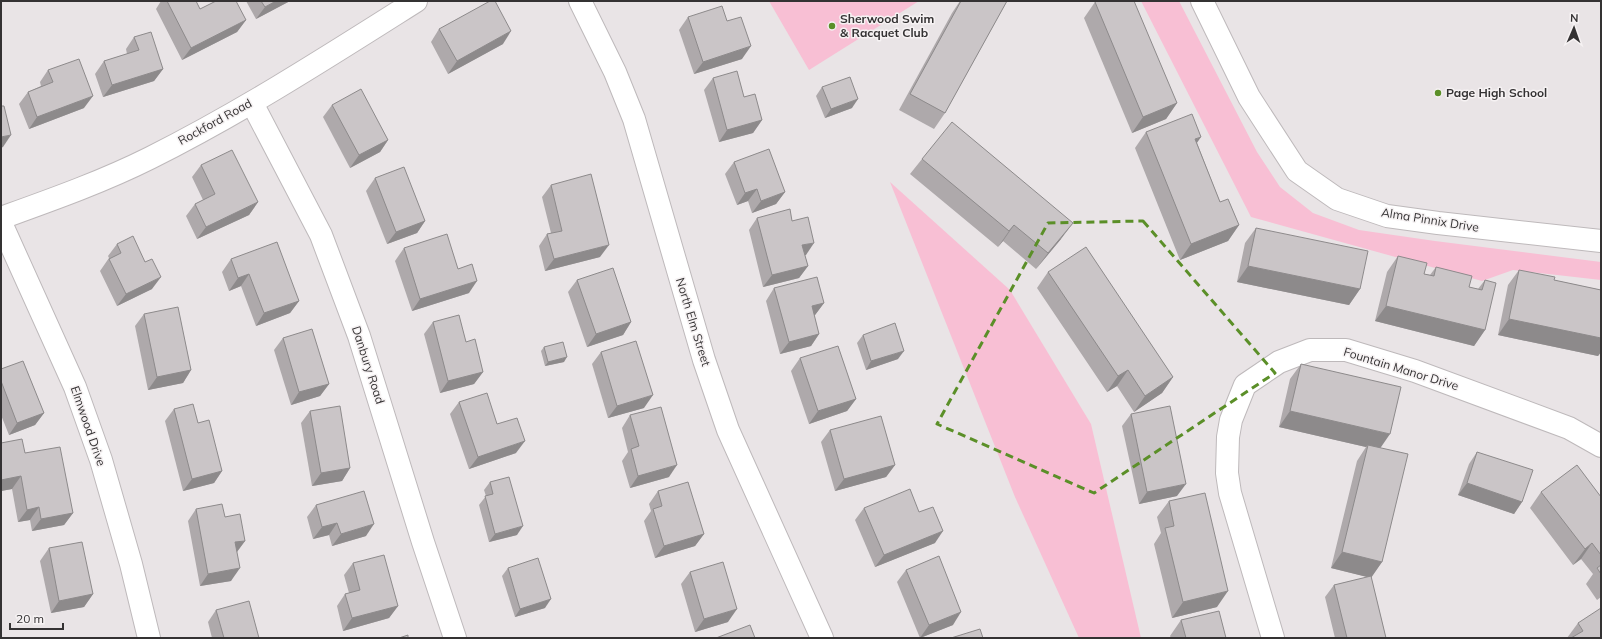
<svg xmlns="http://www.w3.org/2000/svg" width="1602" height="639" font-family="Mulish,sans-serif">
<rect width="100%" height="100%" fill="#e9e4e6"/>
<g fill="#f8bfd4">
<path d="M769 1H919L809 70Z"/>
<path d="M1141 1H1179L1257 152 1280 187 1313 213 1359 230 1435 241 1601 262V280L1513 270 1482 281 1251 217Z"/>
<path d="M890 182 1010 290 1091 424 1141 638H1079L1015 497Z"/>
</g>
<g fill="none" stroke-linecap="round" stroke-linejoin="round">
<g stroke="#beb9bb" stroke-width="24">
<g id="minor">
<path d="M1202 1 1249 97 1297 171 1337 199 1387 216 1438 223 1601 241"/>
<path d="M252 103 321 235 359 336 423 542 455 638"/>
<path d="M1 218C51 200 102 182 150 158 242 112 329 56 416 1"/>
<path d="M1 223 75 387 101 460 131 564 149 638"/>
<path d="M1273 638 1230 493 1227 473 1228 437 1231 420 1245 385 1279 362 1310 350H1346L1415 371 1569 428 1601 446"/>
</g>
</g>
<g stroke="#beb9bb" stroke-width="24">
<path id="major" d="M580 1 615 72 634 119 704 360 728 430 822 638"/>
</g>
<use href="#minor" stroke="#fff" stroke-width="22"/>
<use href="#major" stroke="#fff" stroke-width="22"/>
</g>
<g fill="#aea9ab">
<path d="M161 1H196L200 9 246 20 237 32 182 60 156 9Z"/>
<path d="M246 1H290L256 19Z"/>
<path d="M960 1H1007L945 113 934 129 899 110 952 13Z"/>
<path d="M1095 2 1177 103 1166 119 1132 133 1084 18Z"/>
<path d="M688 17 727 21 742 59 694 74 679 30Z"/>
<path d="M439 29 503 44 448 74 431 42Z"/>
<path d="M134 37 163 69 154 81 103 97 95 74 104 61 127 54 126 49Z"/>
<path d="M48 70 84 108 29 129 19 104 28 92 41 86 40 82Z"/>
<path d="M713 78 744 97 762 120 753 133 719 142 704 90Z"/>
<path d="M822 87 852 108 825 118 816 96Z"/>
<path d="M332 105 388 140 380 152 350 168 323 117Z"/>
<path d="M1146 132 1197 143 1220 202 1239 225 1228 241 1180 260 1135 148Z"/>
<path d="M922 159 1061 239 1036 269 1003 241 998 247 910 174Z"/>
<path d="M734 162 785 192 776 204 752 213 748 201 737 205 725 174Z"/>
<path d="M201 165 258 202 249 215 197 239 186 216 195 204 203 200 192 177Z"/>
<path d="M375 178 425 221 417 233 387 244 366 191Z"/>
<path d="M551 185 600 257 545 271 539 246 547 234 551 233 542 197Z"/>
<path d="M757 218 792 221 806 255H805L808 266 799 278 763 287 749 230Z"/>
<path d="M1256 228 1360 289 1349 305 1237 282 1245 243Z"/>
<path d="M117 244 145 262 152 289 117 306 100 271 109 258 108 256Z"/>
<path d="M404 248 458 269 469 293 412 311 395 261Z"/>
<path d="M1398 256 1424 274 1430 275 1436 267 1469 287 1478 289 1485 280V330L1474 346 1375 321 1387 272Z"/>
<path d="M231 259 299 301 290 313 256 326 241 286 229 291 222 272Z"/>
<path d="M1519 270 1554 280 1601 290V352L1598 356 1498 335 1508 285Z"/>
<path d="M1048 272 1173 377 1162 393 1134 412 1117 386 1107 392 1037 288Z"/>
<path d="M577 280 631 322 623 335 587 347 568 292Z"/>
<path d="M774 288 824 303 815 315H814L819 334 811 346 780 354 766 301Z"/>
<path d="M144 314 191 370 183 383 148 390 135 326Z"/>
<path d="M433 322 466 342 483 372 474 384 440 393 424 334Z"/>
<path d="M863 335 898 359 866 370 857 343Z"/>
<path d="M283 338 329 384 320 396 291 405 274 350Z"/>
<path d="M544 347 564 362 545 366 541 351Z"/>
<path d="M601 352 644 408 608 418 592 364Z"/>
<path d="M800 358 856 399 847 411 809 424 791 371Z"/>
<path d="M1301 364 1380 448 1382 562 1371 577 1386 638H1335L1325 597 1334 585 1368 577 1331 568 1357 461 1366 447 1279 427 1290 379Z"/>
<path d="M1 369 44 413 35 425 9 435 1 415Z"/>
<path d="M459 402 497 424 516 453 469 469 450 414Z"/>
<path d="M174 409 198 423 222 471 214 483 183 491 165 421Z"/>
<path d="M310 411 350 468 342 481 312 486 301 423Z"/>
<path d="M1131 414 1177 496 1139 504 1122 426Z"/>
<path d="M630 415 669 477 630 488 622 461 628 452 622 428Z"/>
<path d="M830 430 895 465 886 477 835 491 821 442Z"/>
<path d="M1 443 25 453 73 513 64 525 32 531 30 520 18 522 12 489 1 491Z"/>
<path d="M1477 452 1522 502 1514 514 1458 495 1469 464Z"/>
<path d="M490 482 517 535 489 542 479 505 486 496 484 490Z"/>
<path d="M658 491 704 534 695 546 655 558 644 521 651 511 649 504Z"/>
<path d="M1541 492 1601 497V597L1597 600 1586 584 1593 574 1581 559 1573 565 1530 508Z"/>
<path d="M1169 501 1217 607 1172 618 1154 544 1161 533 1157 517Z"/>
<path d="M316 505 366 536 332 546 329 535 313 539 307 517Z"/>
<path d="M864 508 919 512 935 543 875 567 855 520Z"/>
<path d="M196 509 225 517 245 541 237 552 231 581 200 586 188 521Z"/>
<path d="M49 548 93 594 84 607 51 613 40 561Z"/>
<path d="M353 563 398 606 389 618 343 631 337 606 345 594 349 593 344 575Z"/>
<path d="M508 568 545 608 515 617 502 576Z"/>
<path d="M906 570 953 625 920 638 897 582Z"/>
<path d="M690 572 728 622 695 632 681 584Z"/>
<path d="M216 610 259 638H212L208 622Z"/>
<path d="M1181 620 1226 638H1171L1170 636Z"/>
<path d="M1578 623 1601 638H1567Z"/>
</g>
<g fill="#8d8a8b">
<path d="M276 1H290L256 19 265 7Z"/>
<path d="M1066 1H1088L1087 2Z"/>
<path d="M246 20 237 32 182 60 191 48Z"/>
<path d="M511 31 503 44 448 74 457 61Z"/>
<path d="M751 46 742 59 694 74 703 62Z"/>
<path d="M163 69 154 81 103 97 112 85Z"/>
<path d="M93 96 84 108 29 129 37 117Z"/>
<path d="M858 99 852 108 825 118 831 109Z"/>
<path d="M1177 103 1166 119 1132 133 1143 117Z"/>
<path d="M762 120 753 133 719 142 727 130Z"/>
<path d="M11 135 3 147 1 148V137Z"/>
<path d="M1201 137 1190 153 1195 139Z"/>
<path d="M388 140 380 152 350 168 359 155Z"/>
<path d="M757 189 748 201 737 205 745 193Z"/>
<path d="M785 192 776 204 752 213 761 201Z"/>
<path d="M258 202 249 215 197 239 206 227Z"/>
<path d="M425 221 417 233 387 244 396 232Z"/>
<path d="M1073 223 1061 239 1036 269 1048 253Z"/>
<path d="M1014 225 1003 241 998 247 1009 231Z"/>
<path d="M1239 225 1228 241 1180 260 1191 244Z"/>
<path d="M814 243 806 255 794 258 802 245Z"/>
<path d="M609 245 600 257 545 271 554 259Z"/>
<path d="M808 266 799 278 763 287 772 275Z"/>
<path d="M1248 266 1360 289 1349 305 1237 282Z"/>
<path d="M249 274 241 286 229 291 238 278Z"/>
<path d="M161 277 152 289 117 306 126 294Z"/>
<path d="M477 281 469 293 412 311 420 299Z"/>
<path d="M299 301 290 313 256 326 264 313Z"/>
<path d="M824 303 815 315 803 318 812 306Z"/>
<path d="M1386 306 1485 330 1474 346 1375 321Z"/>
<path d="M1509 319 1601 338V352L1598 356 1498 335Z"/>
<path d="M631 322 623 335 587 347 596 334Z"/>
<path d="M819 334 811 346 780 354 789 342Z"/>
<path d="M904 351 898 359 866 370 871 361Z"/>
<path d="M567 357 564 362 545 366 548 362Z"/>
<path d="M191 370 183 383 148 390 157 377Z"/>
<path d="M1128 370 1117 386 1107 392 1118 376Z"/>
<path d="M483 372 474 384 440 393 448 381Z"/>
<path d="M1173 377 1162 393 1134 412 1145 396Z"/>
<path d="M329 384 320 396 291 405 299 392Z"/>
<path d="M653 395 644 408 608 418 617 406Z"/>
<path d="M856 399 847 411 809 424 818 411Z"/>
<path d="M1290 411 1390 434 1379 450 1368 445 1366 447 1279 427Z"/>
<path d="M44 413 35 425 9 435 17 423Z"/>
<path d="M525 441 516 453 469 469 478 457Z"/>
<path d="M677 465 669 477 630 488 638 476Z"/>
<path d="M895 465 886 477 835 491 844 479Z"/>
<path d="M350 468 342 481 312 486 321 473Z"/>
<path d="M222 471 214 483 183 491 192 479Z"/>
<path d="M21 476 12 489 1 491V480Z"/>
<path d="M1467 483 1522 502 1514 514 1458 495Z"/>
<path d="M1186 484 1177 496 1139 504 1147 492Z"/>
<path d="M39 507 30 520 18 522 27 510Z"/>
<path d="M73 513 64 525 32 531 41 519Z"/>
<path d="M337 523 329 535 313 539 322 527Z"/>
<path d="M374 524 366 536 332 546 341 534Z"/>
<path d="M523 526 517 535 489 542 495 534Z"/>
<path d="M943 531 935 543 875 567 884 555Z"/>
<path d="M704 534 695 546 655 558 664 546Z"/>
<path d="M245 541 236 553 235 542Z"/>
<path d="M1592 543 1581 559 1573 565 1585 549Z"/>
<path d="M1342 552 1382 562 1371 578 1331 568Z"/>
<path d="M240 568 231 581 200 586 208 574Z"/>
<path d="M1228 591 1217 607 1172 618 1183 602Z"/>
<path d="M93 594 84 607 51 613 59 601Z"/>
<path d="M551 599 545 608 515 617 520 609Z"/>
<path d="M398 606 389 618 343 631 352 618Z"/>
<path d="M737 609 728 622 695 632 704 619Z"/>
<path d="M961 612 953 625 920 638 929 625Z"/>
</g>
<g fill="#cac5c7" stroke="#8d8a8b">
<path d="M167 1H196L200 9 216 1H236L246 20 191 48Z"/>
<path d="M261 1H276L265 7Z"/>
<path d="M490 1H495L511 31 457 61 439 29Z"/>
<path d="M961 1H1007L945 113 910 94Z"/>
<path d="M1098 1H1134L1177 103 1143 117 1095 2Z"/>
<path d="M722 6 727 21 741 17 751 46 703 62 688 17Z"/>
<path d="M151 32 163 69 112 85 104 61 139 50 134 37Z"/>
<path d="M79 59 93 96 37 117 28 92 53 82 48 70Z"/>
<path d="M737 71 744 97 755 94 762 120 727 130 713 78Z"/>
<path d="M850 77 858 99 831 109 822 87Z"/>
<path d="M361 89 388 140 359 155 332 105Z"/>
<path d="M1 106H4L11 135 1 137Z"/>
<path d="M1192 114 1201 137 1195 139 1220 202 1228 199 1239 225 1191 244 1146 132Z"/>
<path d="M952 122 1073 223 1048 253 1014 225 1009 231 922 159Z"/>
<path d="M769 149 785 192 761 201 757 189 745 193 734 162Z"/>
<path d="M232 150 258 202 206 227 195 204 215 194 201 165Z"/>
<path d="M404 167 425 221 396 232 375 178Z"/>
<path d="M591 174 609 245 554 259 547 234 562 231 551 185Z"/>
<path d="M790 209 792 221 808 217 814 243 802 245 808 266 772 275 757 218Z"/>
<path d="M1256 228 1368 251 1360 289 1248 266Z"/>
<path d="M447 234 458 269 472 264 477 281 420 299 404 248Z"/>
<path d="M133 236 145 262 152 259 161 277 126 294 109 259 121 253 117 244Z"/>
<path d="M277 242 299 301 264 313 249 274 238 278 231 259Z"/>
<path d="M1086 247 1173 377 1145 396 1128 370 1118 376 1048 272Z"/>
<path d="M1398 256 1427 263 1424 274 1434 276 1436 267 1472 276 1469 287 1482 290 1485 280 1496 283 1485 330 1386 306Z"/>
<path d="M613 268 631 322 596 334 577 280Z"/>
<path d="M1519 270 1555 277 1554 280 1601 290V338L1509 319Z"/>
<path d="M817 277 824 303 812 306 819 334 789 342 774 288Z"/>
<path d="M178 307 191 370 157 377 144 314Z"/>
<path d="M459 315 466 342 475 339 483 372 448 381 433 322Z"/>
<path d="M895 323 904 351 871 361 863 335Z"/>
<path d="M312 329 329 384 299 392 283 338Z"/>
<path d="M636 341 653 395 617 406 601 352Z"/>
<path d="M563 342 567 357 548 362 544 347Z"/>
<path d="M838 346 856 399 818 411 800 358Z"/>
<path d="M23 361 44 413 17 423 1 381V369Z"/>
<path d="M1301 364 1401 387 1390 434 1290 411Z"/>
<path d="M487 393 497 424 517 418 525 441 478 457 459 402Z"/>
<path d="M193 404 198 423 209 420 222 471 192 479 174 409Z"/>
<path d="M340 406 350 468 321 473 310 411Z"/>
<path d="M1170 406 1186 484 1147 492 1131 414Z"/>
<path d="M661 407 677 465 638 476 631 449 639 446 630 415Z"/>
<path d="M881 416 895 465 844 479 830 430Z"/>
<path d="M22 439 25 453 60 447 73 513 41 519 39 507 27 510 21 476 1 480V443Z"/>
<path d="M1368 445 1408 454 1382 562 1342 552Z"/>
<path d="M1477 452 1533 470 1522 502 1467 483Z"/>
<path d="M1577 465 1601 497V555L1592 543 1585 549 1541 492Z"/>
<path d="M509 477 523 526 495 534 485 496 493 494 490 482Z"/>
<path d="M688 482 704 534 664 546 653 509 662 506 658 491Z"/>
<path d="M910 489 919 512 933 507 943 531 884 555 864 508Z"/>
<path d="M364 491 374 524 341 534 337 523 322 527 316 505Z"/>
<path d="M1205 493 1228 591 1183 602 1165 528 1174 526 1169 501Z"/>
<path d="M222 504 225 517 240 514 245 541 235 542 240 568 208 574 196 509Z"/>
<path d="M82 542 93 594 59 601 49 548Z"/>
<path d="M384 555 398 606 352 618 345 594 360 590 353 563Z"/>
<path d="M939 556 961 612 929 625 906 570Z"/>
<path d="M538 558 551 599 520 609 508 568Z"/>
<path d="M723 562 737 609 704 619 690 572Z"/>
<path d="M1601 565V574L1597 568Z"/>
<path d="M1371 576 1386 638H1347L1334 585Z"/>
<path d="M249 601 259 638H224L216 610Z"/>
<path d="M1601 608V638H1571L1583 631 1578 623Z"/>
<path d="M1219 611 1226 638H1186L1181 620Z"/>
<path d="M750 625 755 638H716Z"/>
<path d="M980 629 983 638H951Z"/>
<path d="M408 635V638H399Z"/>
</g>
<path fill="none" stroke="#5b8f28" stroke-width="3" stroke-dasharray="8 5" stroke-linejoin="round" d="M1143 221 1275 373 1094 493 937 424 1048 223Z"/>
<g fill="#5b8f28" stroke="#f6f2f3" stroke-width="1.5">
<circle cx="832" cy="26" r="4"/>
<circle cx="1438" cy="93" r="4"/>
</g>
<g text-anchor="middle" stroke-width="3" stroke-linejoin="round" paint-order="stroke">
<g font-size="12" font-weight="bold" fill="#343233" stroke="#f6f2f3" text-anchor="start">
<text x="840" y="23">Sherwood Swim<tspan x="840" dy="14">&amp; Racquet Club</tspan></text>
<text x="1446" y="97">Page High School</text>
</g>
<g font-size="12" fill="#343233" stroke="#f6f2f3">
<text transform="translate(215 122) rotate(-29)" y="4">Rockford Road</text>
<text transform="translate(1430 220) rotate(9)" y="4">Alma Pinnix Drive</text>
<text transform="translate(693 322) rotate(73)" y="4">North Elm Street</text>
<text transform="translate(368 365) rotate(72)" y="4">Danbury Road</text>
<text transform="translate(1401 369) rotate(17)" y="4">Fountain Manor Drive</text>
<text transform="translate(88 426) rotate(71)" y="4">Elmwood Drive</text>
</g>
</g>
<rect width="1602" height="639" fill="none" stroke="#343233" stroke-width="4"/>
<g transform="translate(1574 28) rotate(2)" stroke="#f6f2f3" stroke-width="3" paint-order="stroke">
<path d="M0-3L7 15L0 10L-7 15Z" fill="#343233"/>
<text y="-6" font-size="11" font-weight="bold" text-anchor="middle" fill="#343233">N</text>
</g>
<path d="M10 623v6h53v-6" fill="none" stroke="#343233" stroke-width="2"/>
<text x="16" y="623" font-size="12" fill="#343233" stroke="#f6f2f3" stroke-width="3" paint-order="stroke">20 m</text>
</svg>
